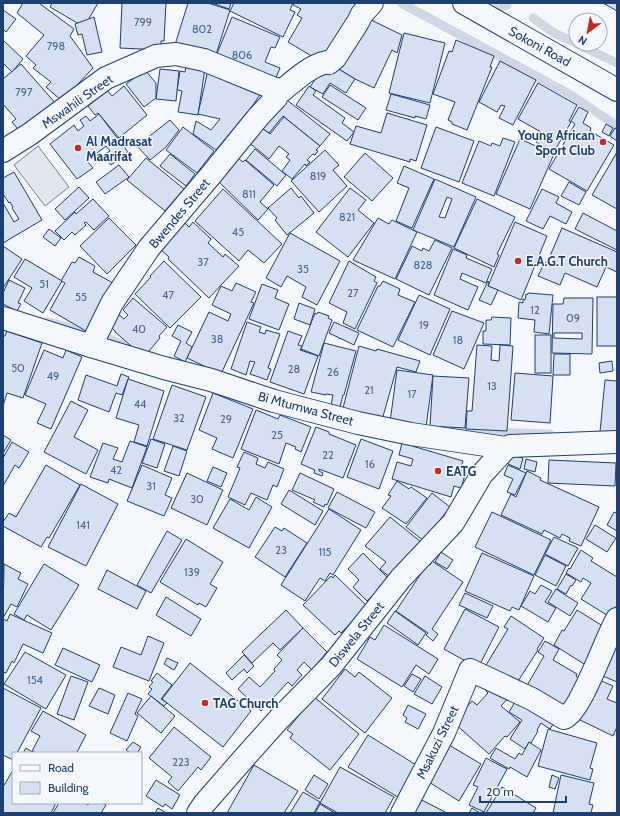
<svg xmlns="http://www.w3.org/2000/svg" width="620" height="816" font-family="Cabin,sans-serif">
<rect width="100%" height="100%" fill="#f4f7fb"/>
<path fill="#e3e8f0" stroke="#687fa3" d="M38 146 69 187 45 206 14 165Z"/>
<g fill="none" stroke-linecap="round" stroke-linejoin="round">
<g stroke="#cfd7e4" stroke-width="9">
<path d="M401 3 571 95 617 126"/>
<path d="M487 11 507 5"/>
<path d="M533 18 554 33 576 43"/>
<path d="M577 44 617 63"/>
<path d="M48 322 102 336 125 346"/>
<path d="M453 430 483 432 550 434"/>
</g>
</g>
<g fill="#d5e0f0" stroke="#1d3f73" fill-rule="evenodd">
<path d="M23 3H39L74 29 70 36 93 68 62 101 46 87 51 82 33 68 36 65 26 56 44 35 17 13Z"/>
<path d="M52 3H98L84 27 50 7Z"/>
<path d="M122 3H166L164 41H161V50L120 48Z"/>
<path d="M188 3H208L230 10 214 61 174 48Z"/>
<path d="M212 3H231L229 9Z"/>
<path d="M234 3H293L290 10 295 12 283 37 230 11Z"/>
<path d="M294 3H363L320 61 288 42 302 18 297 15 301 9 293 5Z"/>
<path d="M603 3H617V11Z"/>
<path d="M3 10 16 19 6 32 3 29Z"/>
<path d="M363 16 402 35 397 53 392 50 374 88 355 79 337 68Z"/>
<path d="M94 17 102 52 87 55 82 34 78 35 75 24Z"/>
<path d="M232 17 280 37 275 48 271 47 265 62 280 68 273 85 214 61Z"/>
<path d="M404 33 445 43 430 103 389 93Z"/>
<path d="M3 40 23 59 12 72 3 63Z"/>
<path d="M456 40 494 56 490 67H492L467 130 452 124V122L448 120 455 102 433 94 449 51 452 52Z"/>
<path d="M500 61 536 80 513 125 499 118 505 106 501 105 497 112 479 102Z"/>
<path d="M327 62 355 79 346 93 330 83 323 94 310 87Z"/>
<path d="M21 64 57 105 22 134 12 122 16 119 3 104V79Z"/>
<path d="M186 65 205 68 198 115 178 112 182 91 177 90 180 71 185 72Z"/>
<path d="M160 69 179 71 176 101 156 99Z"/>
<path d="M145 70 156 83V98L144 107 126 84Z"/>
<path d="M208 70 265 87 253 105 216 150 193 134 196 121 211 130 220 119 198 114Z"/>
<path d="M538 83 577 105 569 121 571 122 554 152 536 142 541 132 518 119Z"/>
<path d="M330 85 366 108 358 120 322 97Z"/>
<path d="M124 86 147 115 119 138 98 113 95 115 88 106 107 90 112 96Z"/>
<path d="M309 86 316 91 313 95 345 118 342 123 354 132 347 141 296 105Z"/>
<path d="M391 94 430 105 426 119 415 116V118L386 110Z"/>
<path d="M287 100 330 134 320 146 283 116 269 133 263 129Z"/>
<path d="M579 107 588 112 583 123 591 128 590 131 614 145 587 191 549 169 575 124 571 121Z"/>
<path d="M387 113 427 125 416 161 410 159V162L350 144 356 126 381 133Z"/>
<path d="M99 114 128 152 111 165 103 155 110 151 106 146 87 161 93 168 77 179 50 144 74 125 78 131 84 126 80 120 86 116 90 121Z"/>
<path d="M284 117 320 146 316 150 318 151 315 155 313 154 307 160 310 162 306 166 305 164 292 179 282 171 290 160 286 157 289 154 279 146 269 159 247 141 259 126 270 134Z"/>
<path d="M170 120 179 130 166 147 150 160 137 146Z"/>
<path d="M606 124 613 128 609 136 602 132Z"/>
<path d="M183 127 214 151 197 173 166 150Z"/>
<path d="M436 127 474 141 459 182 421 168Z"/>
<path d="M615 128 617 129V141L610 136Z"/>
<path d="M503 138 515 142 494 196 462 183 479 141 491 146 492 143 500 146Z"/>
<path d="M520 139 554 154 530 209 496 194Z"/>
<path d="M255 149 286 175 277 186 246 160Z"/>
<path d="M325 150 339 165 333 170 347 186 319 212 291 181Z"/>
<path d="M617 152V209L592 195Z"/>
<path d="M365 153 393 178 372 201 344 177Z"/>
<path d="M170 154 195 174 186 186 160 166Z"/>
<path d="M146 158 184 189 165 211 127 180Z"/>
<path d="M238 158 243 162 245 160 274 185 260 202 268 209 258 220 218 181Z"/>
<path d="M119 165 129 177 105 194 96 182Z"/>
<path d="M404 166 434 179 412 228 396 221 409 188 397 183Z"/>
<path d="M14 172 42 220 3 243V203L14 222 19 219 12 208 13 207 10 202 9 203 3 194 4 193 3 191V178Z"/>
<path d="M435 179 476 197 454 247 413 230ZM447 197 452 199 445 218 439 217Z"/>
<path d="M569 182 586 192 579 205 561 196Z"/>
<path d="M79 187 89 198 65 220 55 209Z"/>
<path d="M291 188 299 198 301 196 314 213 287 235 275 220 277 218 268 208Z"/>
<path d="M350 188 366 200 358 210 374 223 348 257 316 232Z"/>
<path d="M223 189 282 244 264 263 248 250 239 261 195 221Z"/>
<path d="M542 189 559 197 556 203 572 212 566 224 550 216 543 229 526 221Z"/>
<path d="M93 199 109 216 94 230 86 222 84 223 86 225 75 235 72 232 64 240 55 231 75 212 76 214Z"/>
<path d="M477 199 515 217 497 254 499 255 494 267 454 248Z"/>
<path d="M583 213 617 231V250L575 229Z"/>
<path d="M109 218 136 245 107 274 80 246Z"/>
<path d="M378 218 389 224 392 220 417 232 395 279 353 260Z"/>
<path d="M193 222 211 239 208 243 223 257 225 254 239 266 209 298 168 259 169 257 161 250 185 223 189 227Z"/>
<path d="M515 222 547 236 521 300 488 286Z"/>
<path d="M562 228 617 252V272L606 267 597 287 565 273 560 285 538 276 545 262 547 263Z"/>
<path d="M49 229 61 238 55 246 43 237Z"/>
<path d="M290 233 340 261 317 305 302 297 306 287 287 276 281 287 266 278Z"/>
<path d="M435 240 452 248 429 295 396 279 412 246 422 251 423 248 429 251Z"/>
<path d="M3 246 22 259 3 288Z"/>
<path d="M453 249 467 255 466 258 492 269 486 283 462 273 460 279 478 287 468 310 434 295Z"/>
<path d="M79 257 95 266 93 272 113 283 86 331 50 310 65 283 61 281 72 262 75 263Z"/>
<path d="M25 259 62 281 43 313 24 301 32 288 14 277Z"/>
<path d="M164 261 201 297 170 328 135 294 151 277 150 276Z"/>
<path d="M349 261 376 277 374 281 377 283 355 329 343 323 347 312 329 303Z"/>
<path d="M9 280 25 288 18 303 21 304 17 311 3 304V293Z"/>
<path d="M383 281 400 289 398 295 415 302 393 347 357 330 378 286H380Z"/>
<path d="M488 281 489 282 488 286 498 290 491 305 479 300Z"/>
<path d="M236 283 256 292 251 302 254 303 221 374 187 358 209 312 228 321 231 314 212 305 221 286 232 291Z"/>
<path d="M262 284 278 290 275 298 289 304 279 330 249 319Z"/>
<path d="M528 293 553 295 549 334 534 332 535 320 518 318 519 302 523 303V299L525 300 526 294 527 295Z"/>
<path d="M419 295 450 309 430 355 398 340Z"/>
<rect x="597" y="297" width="20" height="49"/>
<path d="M133 298 167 327 159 336 160 338 144 357 115 332V331L108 324 117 313 124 319 128 315 123 310Z"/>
<path d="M564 298H593L592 354 552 353 553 304H563ZM554 333H582V339L554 338Z"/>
<path d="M299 303 315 309 310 325 294 319Z"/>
<path d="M452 311 484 323 464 369 433 355Z"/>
<path d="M318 312 329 316 328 318 332 320 319 356 301 349 315 313 317 314Z"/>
<path d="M492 317 511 318 510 345 483 344V331H486V320H491Z"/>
<path d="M247 322 261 327 259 332 265 334 266 330 280 334 268 368 271 369 267 380 250 374 255 362 250 361 246 375 231 369Z"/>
<path d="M334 322 359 333 354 345 329 333Z"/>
<path d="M178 325 192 332 186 343 192 347 185 362 174 356 181 341 172 336Z"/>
<path d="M7 331 42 343 23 398 7 393 3 406V336H5Z"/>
<path d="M288 331 302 336 298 345 302 346 300 350 318 356 304 394 270 382Z"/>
<rect x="535" y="335" width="16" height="38"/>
<path d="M324 343 356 351 344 395H343L340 407 331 405 333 395 326 394V395L311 392Z"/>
<path d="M477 345 492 346 491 360 499 361 500 345 513 346 507 431 466 429 467 411H472Z"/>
<path d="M359 346 376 351 377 349 420 361 416 372 397 367 382 420 343 408Z"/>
<path d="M44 350 63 358 66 350 82 357 51 429 37 423 46 404 25 395Z"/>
<path d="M554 354H570V375H553Z"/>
<path d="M612 361 613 371 600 373 599 363Z"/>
<path d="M397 370 433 375 426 427 390 422Z"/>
<path d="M515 373 553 376 550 423 511 420Z"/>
<path d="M121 374 129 377 122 395 116 393 109 412 78 400 86 375 117 386Z"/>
<path d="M433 376 469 378 465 428 430 426Z"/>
<path d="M128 379 164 391 147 446 134 442 139 425 116 418Z"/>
<path d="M605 380 617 381V434L600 432Z"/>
<path d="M172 385 206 397 187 450 153 439Z"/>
<path d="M213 393 253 409 233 458 212 449 217 438 199 430Z"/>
<path d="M71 401 88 410 74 437 98 450 86 474 44 452Z"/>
<path d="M256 410 278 419 280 415 311 427 301 452 295 449 296 447 286 443 279 464 241 449Z"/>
<path d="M316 427 329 432V434L356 445 343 478 319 469V471L323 473 322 476 314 473 315 470 301 464Z"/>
<path d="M3 435 11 440 3 453Z"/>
<path d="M151 439 165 444 157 468 142 463Z"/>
<path d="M361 439 393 451 379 489 347 477Z"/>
<path d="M130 441 147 447 132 488 109 479 108 483 90 477 103 443 118 448 113 459 122 462Z"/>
<path d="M12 442 29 452 19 468 15 465 3 486V458Z"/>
<path d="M402 443 463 461 460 470 466 472 461 488 454 486 451 497 392 479 397 462 411 466 413 459 399 455Z"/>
<path d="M173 446 187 451 179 476 164 471Z"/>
<path d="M244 452 258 458 256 464 265 468 268 462 284 469 277 487 273 485 267 500 251 493 245 505 228 497 240 468 237 467Z"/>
<path d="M510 455 523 458 520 469 508 464Z"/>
<path d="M526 459 537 462 535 472 524 469Z"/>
<path d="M549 460 616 463 615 486 548 483Z"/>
<path d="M46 465 80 485 49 538 47 537 41 547 3 526V522L9 513 16 517Z"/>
<path d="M142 465 172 478 165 495 172 498 164 516 127 501Z"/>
<path d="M508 465 526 473 515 495 507 492 513 479 504 475Z"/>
<path d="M213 467 227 473 221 487 207 481Z"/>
<path d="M527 471 541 478 540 480 599 507 581 546 569 541 570 538 562 534 560 538 544 530 542 534 501 515 511 494 516 497Z"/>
<path d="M187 473 223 490 207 525 171 508Z"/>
<path d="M300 473 334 489 327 505 325 504 324 507 313 502 315 500 292 490Z"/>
<path d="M397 481 409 489 411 487 427 498 406 524 382 508 391 496 388 495Z"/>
<path d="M81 484 118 504 86 566 48 547Z"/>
<path d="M289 490 323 511 315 525 281 504Z"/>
<path d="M337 492 375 512 366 528 328 508Z"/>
<path d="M432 493 450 507 424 541 406 527Z"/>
<path d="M256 497 272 507 249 548 213 528 230 499 249 510Z"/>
<path d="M329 509 361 530 333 575 330 573 325 581 320 578 305 601 281 585Z"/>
<path d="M492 512 551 540 534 575 475 547Z"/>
<path d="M614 512 617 513V531L607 525Z"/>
<path d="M390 517 421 542 391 578 380 569 386 562 365 546Z"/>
<path d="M595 525 616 538 607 552 586 539Z"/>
<path d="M275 527 282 531 284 528 307 543 285 577 255 557Z"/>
<path d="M167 531 182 540 151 593 137 585Z"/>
<path d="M554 537 578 548 568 566 545 554Z"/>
<path d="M186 539 223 562 210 584 217 588 206 607 199 603 198 605 160 582Z"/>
<path d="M581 550 593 558 591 561 617 577V605L610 617 581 599 591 583 583 578 581 582 566 573 569 568 570 569Z"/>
<path d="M441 552 453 560 447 569 435 562Z"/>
<path d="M363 553 389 579 367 601 353 587 359 580 348 569Z"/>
<path d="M482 553 534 576 519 610 512 607 510 611 465 591Z"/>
<path d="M545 555 566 566 556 586 535 575Z"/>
<path d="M432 561 463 582 432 629 438 634 433 641 426 635 428 633 396 611 428 563 430 565Z"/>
<path d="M4 564 21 573 18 579 28 584 17 607 11 604 3 618Z"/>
<path d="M44 564 79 585 51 630 27 615 24 620 14 614Z"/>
<path d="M107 570 146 591 137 609 98 589Z"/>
<path d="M566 574 576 580 572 586 571 585 566 594 557 589Z"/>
<path d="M335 575 367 606 341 633 339 631 335 635 303 605 331 576 333 578Z"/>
<path d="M541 585 552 591 545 602 556 608 548 622 521 606 530 591 535 594Z"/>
<path d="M556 589 578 603 570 616 548 602Z"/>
<path d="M465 593 493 606 487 618 459 605Z"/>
<path d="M166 597 201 619 191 636 156 615Z"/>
<path d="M465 609 499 627 478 668 444 649Z"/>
<path d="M286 610 303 628 280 650 273 643 252 663 242 652Z"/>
<path d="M577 610 606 628 584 664 554 645 562 630 564 631Z"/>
<path d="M395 611 426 633 418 645 387 623Z"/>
<path d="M10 614 52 633 43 653 23 644 14 663 12 661 6 673 3 672V619L7 621Z"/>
<path d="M511 616 544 638 537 649 538 650 513 689 483 670 508 629 504 627Z"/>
<path d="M384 625 438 659 429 674 416 665 402 687 357 659 370 637 375 640Z"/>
<path d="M303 628 327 652 312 670 304 662 297 670 302 675 292 686 288 682 261 711 238 689 249 677 260 687 275 671 274 669 282 660 277 655Z"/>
<path d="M148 636 164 643 149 681 113 667 121 647 141 655Z"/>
<path d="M617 637V682L598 674Z"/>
<path d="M545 641 559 649 553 660 577 674 576 676 581 680 560 709 525 689 544 656 538 652Z"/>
<path d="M63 648 100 665 92 682 55 665Z"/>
<path d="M25 652 66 675 46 709 4 684Z"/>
<path d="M244 655 254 666 247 673 244 669 232 680 226 673Z"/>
<path d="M167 658 178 663 174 670 164 664Z"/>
<path d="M190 663 251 711 223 747 162 699Z"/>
<path d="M345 669 355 677 359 672 392 698 365 733 322 699Z"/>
<path d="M157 673 172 685 161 699 167 703 164 706 148 694 152 689 149 687 153 682 151 681Z"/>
<path d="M412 674 421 679 413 692 404 686Z"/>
<path d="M71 676 88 682 74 720 57 714Z"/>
<path d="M425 676 442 687 432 704 414 694Z"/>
<path d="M595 678 613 686 607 699 617 703V727L613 736 576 718Z"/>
<path d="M493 683 509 697 501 706 520 722 507 737 505 736 489 754 453 722 472 701 477 705 488 693 486 691Z"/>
<path d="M3 688 41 708 17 753H13V760L3 755Z"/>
<path d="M99 688 115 695 108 714 89 706Z"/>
<path d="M128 693 142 699 135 714 138 716 127 741 110 733Z"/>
<path d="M519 695 557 718 550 729 541 723 537 730 538 731 531 743 529 742 525 749 510 739 522 720 509 712Z"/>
<path d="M151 696 175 716 161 733 137 713Z"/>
<path d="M314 697 359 734 330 770 290 738 293 734 287 730Z"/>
<path d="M408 705 426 714 418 729 405 722 407 718 403 715Z"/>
<path d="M43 711 86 735 77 752 79 753H36L32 751 40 736 31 731Z"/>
<path d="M174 727 211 757 201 770 198 767 178 791 168 782 172 777 149 758Z"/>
<path d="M548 729 597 743 590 768 593 769 590 780 538 766Z"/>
<path d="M368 735 421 768 401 799 348 767Z"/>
<path d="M133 742 141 747 137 753H130L126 750Z"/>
<path d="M529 742 541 750 527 777 510 767 509 769 490 758 496 748 515 759 519 753 522 755Z"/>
<path d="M449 745 481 764 459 801 424 779Z"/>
<path d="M26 748 34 753H23Z"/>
<path d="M486 758 507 769 484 812 469 805 478 787 473 785Z"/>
<path d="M254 765 298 791 284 813H227Z"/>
<path d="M340 767 394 797 385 813H338L320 803Z"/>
<path d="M13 770V803H56L51 813H3V787Z"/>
<path d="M314 775 328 784 319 799 305 790Z"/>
<path d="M552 775 559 778 555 789 549 787Z"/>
<path d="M561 775 594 783 589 804 593 805 591 813H553Z"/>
<path d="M156 780 180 795 172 809 165 804 163 807 146 796Z"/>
<path d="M502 787 536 808 533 813H486Z"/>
<path d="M303 792 320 802 314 813H290Z"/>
<path d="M414 796 447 813H405Z"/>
<path d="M59 803H85L88 805 89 803H102L106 805 101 813H53Z"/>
<path d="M320 804 335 813H315Z"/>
<path d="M158 808 166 813H155Z"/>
<path d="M472 808 480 813H469Z"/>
</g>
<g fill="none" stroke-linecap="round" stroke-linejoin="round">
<g stroke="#1d3f73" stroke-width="24">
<g id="minor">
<path d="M464 3 617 90"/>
<path d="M3 151 30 134 106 78 156 56 176 54 204 60 275 89 283 90C296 79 310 66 327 62L329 63 335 58 358 22 362 14 372 3"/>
<path d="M3 318 91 346 164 368 211 380 274 401 358 423 411 434 506 448 510 446 617 442"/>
<path d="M91 346 112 303 149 248 211 175 259 116 276 98 280 90"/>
<path d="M198 813 204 804 245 757 279 719 331 666 401 578 453 523 482 474 506 448"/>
<path d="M402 813 444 733 470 670 532 699 564 718C581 712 606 637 617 619"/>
</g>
</g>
<use href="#minor" stroke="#f4f7fb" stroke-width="22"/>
</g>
<g fill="#c62828" stroke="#f4f7fb" stroke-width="1.5">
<circle cx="603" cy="142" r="4"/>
<circle cx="78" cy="148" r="4"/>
<circle cx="518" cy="261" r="4"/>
<circle cx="438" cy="471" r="4"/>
<circle cx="205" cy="703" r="4"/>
</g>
<g text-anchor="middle" stroke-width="3" stroke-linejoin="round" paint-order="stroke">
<g font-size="11" fill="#4b6792">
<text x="143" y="26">799</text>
<text x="202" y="33">802</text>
<text x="56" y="50">798</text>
<text x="242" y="59">806</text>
<text x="24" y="96">797</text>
<text x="318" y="180">819</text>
<text x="249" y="198">811</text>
<text x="347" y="221">821</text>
<text x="238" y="236">45</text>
<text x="203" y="266">37</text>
<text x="423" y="269">828</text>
<text x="303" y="273">35</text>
<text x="44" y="288">51</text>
<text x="353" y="297">27</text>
<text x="168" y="299">47</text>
<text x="81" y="301">55</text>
<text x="535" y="314">12</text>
<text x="573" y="322">09</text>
<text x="424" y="329">19</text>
<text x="139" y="333">40</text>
<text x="217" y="343">38</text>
<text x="458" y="344">18</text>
<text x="18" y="372">50</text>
<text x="294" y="373">28</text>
<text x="333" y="376">26</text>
<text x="53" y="380">49</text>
<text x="492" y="390">13</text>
<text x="369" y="394">21</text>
<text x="412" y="398">17</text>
<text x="140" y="408">44</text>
<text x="179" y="422">32</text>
<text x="226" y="423">29</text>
<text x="277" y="439">25</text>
<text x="328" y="459">22</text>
<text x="370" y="468">16</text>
<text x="116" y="474">42</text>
<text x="151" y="490">31</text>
<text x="197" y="503">30</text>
<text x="83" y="529">141</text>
<text x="281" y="554">23</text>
<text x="325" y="556">115</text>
<text x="192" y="576">139</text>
<text x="35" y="684">154</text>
<text x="181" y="766">223</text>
</g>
<g font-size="13" fill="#1d3f73" stroke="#f4f7fb">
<text transform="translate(540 46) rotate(29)" y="5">Sokoni Road</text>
<text transform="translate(77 101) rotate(-35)" y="5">Mswahili Street</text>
<text transform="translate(179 213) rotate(-50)" y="5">Bwendes Street</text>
<text transform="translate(306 408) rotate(15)" y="5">Bi Mtumwa Street</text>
<text transform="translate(356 634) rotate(-51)" y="5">Diswela Street</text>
<text transform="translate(437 742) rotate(-64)" y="5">Msakuzi Street</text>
</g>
<g font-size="13" font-weight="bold" fill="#1d3f73" stroke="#f4f7fb" text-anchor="start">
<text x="595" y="140" text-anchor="end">Young African<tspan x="595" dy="15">Sport Club</tspan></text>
<text x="86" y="146">Al Madrasat<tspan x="86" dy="15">Maarifat</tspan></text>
<text x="526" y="266">E.A.G.T Church</text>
<text x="446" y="476">EATG</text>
<text x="213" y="708">TAG Church</text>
</g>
</g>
<rect width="620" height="816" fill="none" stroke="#1d3f73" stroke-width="8"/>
<rect x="12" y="752" width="130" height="52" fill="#f4f7fb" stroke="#9eadc5"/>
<rect x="20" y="765" width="20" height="6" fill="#f4f7fb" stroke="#9eadc5"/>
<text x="48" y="772" font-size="12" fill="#1d3f73">Road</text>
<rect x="20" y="782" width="20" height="12" fill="#d5e0f0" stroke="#9eadc5"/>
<text x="48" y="792" font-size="12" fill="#1d3f73">Building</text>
<g transform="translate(588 32) rotate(212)"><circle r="19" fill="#f4f7fb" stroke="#9eadc5"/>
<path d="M0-3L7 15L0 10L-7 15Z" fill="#c62828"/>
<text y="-6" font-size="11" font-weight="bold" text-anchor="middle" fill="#1d3f73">N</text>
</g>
<path d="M480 796v6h86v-6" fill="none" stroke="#1d3f73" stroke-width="2"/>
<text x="486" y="796" font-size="12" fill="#1d3f73" stroke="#f4f7fb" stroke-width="3" paint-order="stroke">20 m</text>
</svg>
